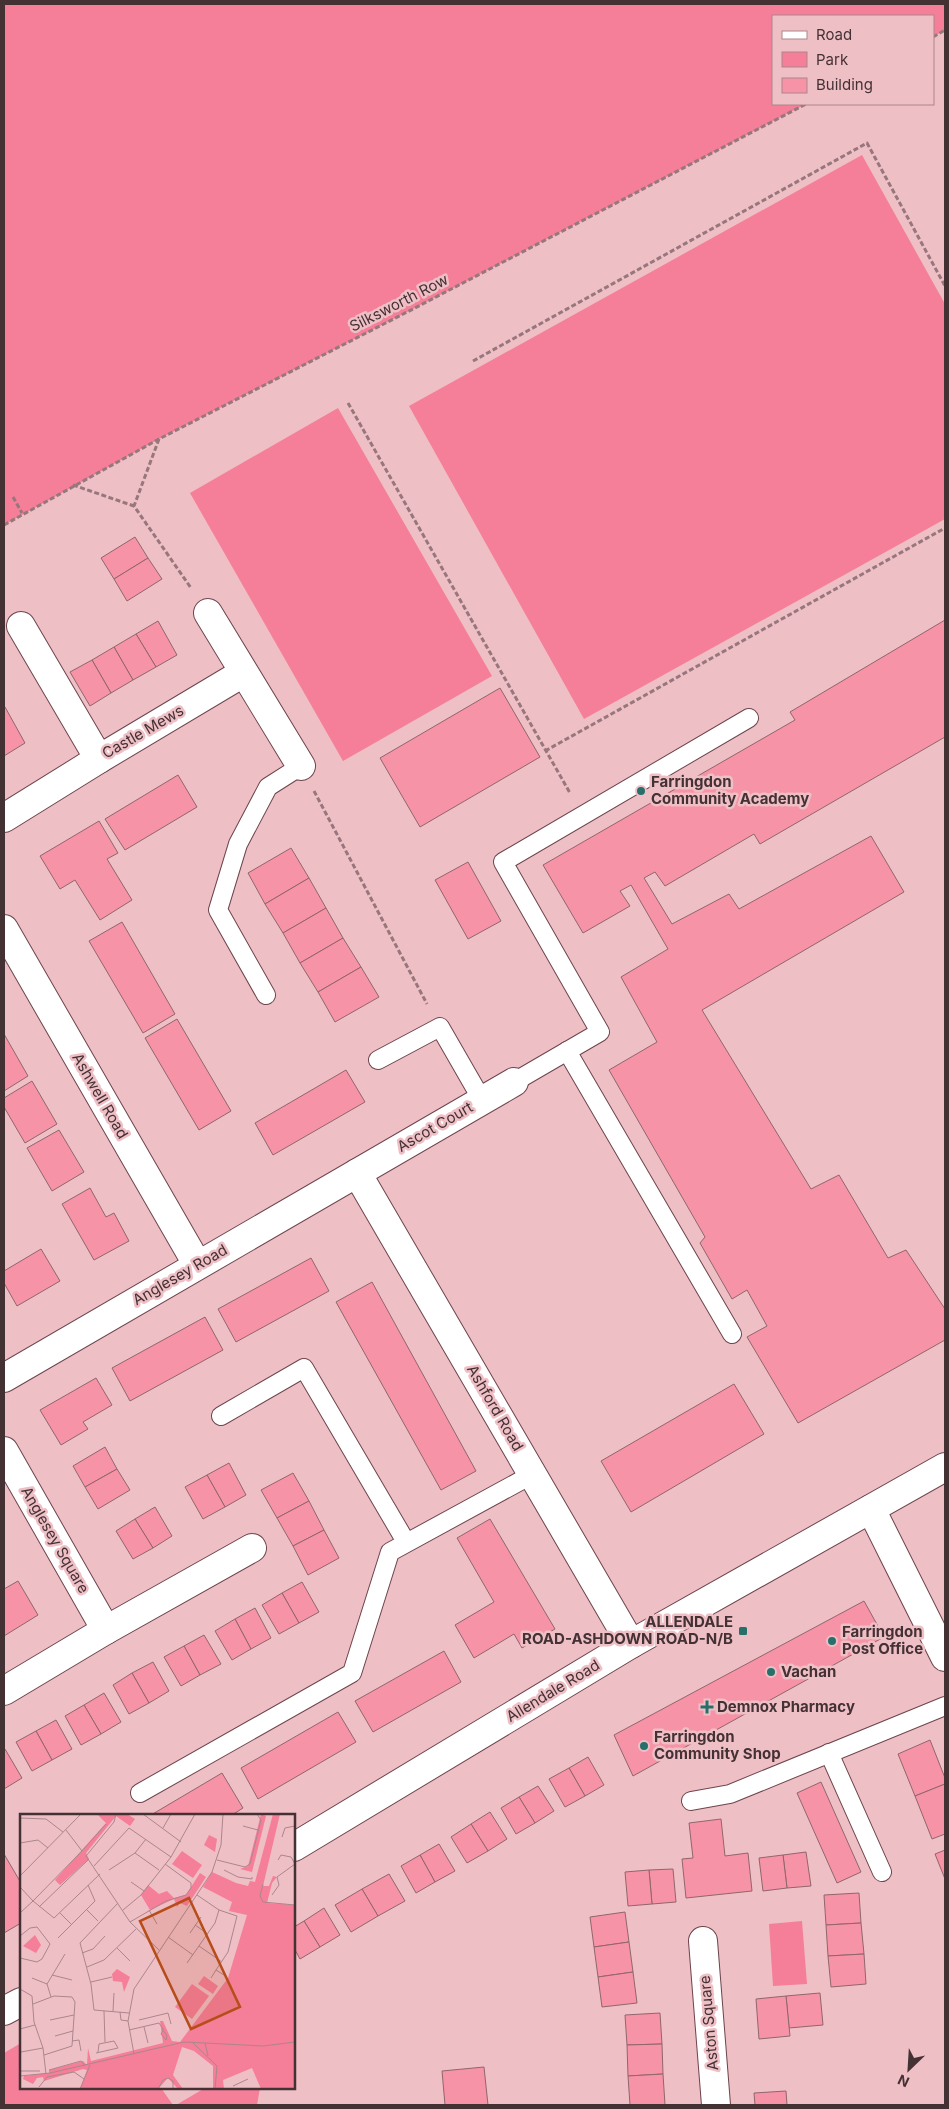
<svg xmlns="http://www.w3.org/2000/svg" width="949" height="2109" font-family="Inter,sans-serif">
<rect width="100%" height="100%" fill="#efbfc6"/>
<g fill="#f57e98">
<path d="M4 4H945V30L933 37V16H773V104H806L413 309 159 439 4 525Z"/>
<path d="M862 155 945 304V519L584 719 409 406Z"/>
<path d="M338 408 492 676 343 761 190 493Z"/>
<path d="M802 1921 807 1984 773 1986 769 1924Z"/>
<path d="M21 2043V2088H161L173 2105H4V2053Z"/>
<path d="M205 2088H260L257 2105H176Z"/>
</g>
<g fill="#f793a6" stroke="#91656d">
<path d="M135 537 148 558 114 579 101 558Z"/>
<path d="M148 558 162 579 127 601 114 579Z"/>
<path d="M945 620V737L760 844 754 834 665 886 655 872 644 878 672 924 729 894 739 909 871 836 904 892 702 1010 811 1189 839 1175 888 1258 906 1250 945 1309V1340L798 1423 747 1337 767 1326 747 1290 732 1299 700 1243 705 1237 609 1070 657 1042 621 977 668 949 631 885 620 891 630 906 583 933 543 865 795 720 790 712Z"/>
<path d="M158 621 177 655 156 667 136 634Z"/>
<path d="M136 634 156 667 133 680 114 647Z"/>
<path d="M114 647 133 680 111 693 92 660Z"/>
<path d="M92 660 111 693 90 706 70 672Z"/>
<path d="M500 688 540 757 420 827 380 758Z"/>
<path d="M5 707 25 743 4 756V708Z"/>
<path d="M178 775 197 807 125 850 105 819Z"/>
<path d="M99 821 118 853 107 859 132 900 100 920 75 880 60 889 40 856Z"/>
<path d="M291 848 309 878 265 904 248 873Z"/>
<path d="M468 862 501 921 468 939 435 880Z"/>
<path d="M309 878 326 908 283 933 265 904Z"/>
<path d="M326 908 343 938 300 963 283 933Z"/>
<path d="M122 922 175 1014 143 1033 89 941Z"/>
<path d="M343 938 361 967 318 992 300 963Z"/>
<path d="M361 967 379 997 335 1022 318 992Z"/>
<path d="M177 1019 231 1111 199 1130 145 1038Z"/>
<path d="M4 1034 28 1076 4 1091Z"/>
<path d="M346 1070 365 1102 273 1155 255 1123Z"/>
<path d="M32 1081 57 1124 25 1143 4 1107V1098Z"/>
<path d="M59 1130 84 1172 52 1191 27 1148Z"/>
<path d="M90 1188 106 1217 114 1213 129 1241 94 1260 62 1204Z"/>
<path d="M41 1249 60 1281 17 1306 4 1283V1271Z"/>
<path d="M311 1258 329 1291 236 1342 218 1309Z"/>
<path d="M372 1282 476 1471 441 1490 336 1302Z"/>
<path d="M205 1317 223 1350 130 1401 112 1368Z"/>
<path d="M96 1378 112 1405 83 1422 88 1429 61 1445 40 1410Z"/>
<path d="M734 1384 764 1434 631 1512 601 1461Z"/>
<path d="M105 1447 117 1469 85 1487 73 1466Z"/>
<path d="M229 1463 246 1495 225 1507 207 1475Z"/>
<path d="M117 1469 130 1490 98 1509 85 1487Z"/>
<path d="M293 1473 309 1501 277 1518 261 1490Z"/>
<path d="M207 1475 225 1507 203 1519 185 1487Z"/>
<path d="M309 1501 324 1530 293 1546 277 1518Z"/>
<path d="M155 1507 172 1536 153 1548 135 1519Z"/>
<path d="M135 1519 153 1548 133 1559 116 1531Z"/>
<path d="M490 1519 555 1629 522 1648 514 1634 474 1658 455 1625 494 1602 457 1538Z"/>
<path d="M324 1530 339 1558 308 1575 293 1546Z"/>
<path d="M18 1581 38 1615 4 1636V1589Z"/>
<path d="M302 1582 319 1612 299 1623 282 1593Z"/>
<path d="M282 1593 299 1623 279 1634 262 1605Z"/>
<path d="M864 1601 884 1637 633 1776 614 1735Z"/>
<path d="M255 1608 271 1638 251 1649 235 1619Z"/>
<path d="M235 1619 251 1649 232 1660 215 1631Z"/>
<path d="M204 1635 221 1664 200 1675 184 1646Z"/>
<path d="M184 1646 200 1675 181 1686 164 1657Z"/>
<path d="M444 1651 461 1682 373 1732 355 1701Z"/>
<path d="M153 1662 169 1691 149 1703 132 1673Z"/>
<path d="M132 1673 149 1703 129 1714 113 1685Z"/>
<path d="M104 1693 121 1722 101 1734 84 1705Z"/>
<path d="M84 1705 101 1734 81 1745 65 1716Z"/>
<path d="M338 1712 356 1742 258 1799 241 1768Z"/>
<path d="M56 1720 72 1749 52 1760 36 1731Z"/>
<path d="M36 1731 52 1760 32 1771 16 1742Z"/>
<path d="M930 1740 945 1778V1784L915 1796 898 1754Z"/>
<path d="M5 1749 22 1778 4 1789V1750Z"/>
<path d="M588 1757 604 1785 585 1796 569 1768Z"/>
<path d="M569 1768 585 1796 565 1807 549 1779Z"/>
<path d="M222 1773 243 1808 232 1815H151Z"/>
<path d="M821 1782 861 1872 837 1883 797 1793Z"/>
<path d="M945 1784V1834L932 1839 915 1796Z"/>
<path d="M538 1786 554 1811 535 1823 519 1797Z"/>
<path d="M519 1797 535 1823 516 1834 501 1808Z"/>
<path d="M490 1812 507 1839 488 1851 471 1824Z"/>
<path d="M721 1819 725 1856 748 1853 752 1891 686 1898 682 1859 693 1858 689 1823Z"/>
<path d="M471 1824 488 1851 467 1863 451 1837Z"/>
<path d="M439 1844 455 1871 435 1882 420 1855Z"/>
<path d="M945 1850V1879L935 1854Z"/>
<path d="M806 1852 811 1886 787 1888 783 1855Z"/>
<path d="M4 1854 21 1883V1923L4 1933Z"/>
<path d="M420 1855 435 1882 416 1893 401 1866Z"/>
<path d="M783 1855 787 1888 763 1891 759 1858Z"/>
<path d="M673 1869 676 1902 652 1904 649 1870Z"/>
<path d="M649 1870 652 1904 628 1906 625 1872Z"/>
<path d="M389 1874 405 1901 378 1916 362 1889Z"/>
<path d="M362 1889 378 1916 351 1932 335 1905Z"/>
<path d="M859 1893 861 1923 826 1925 824 1895Z"/>
<path d="M324 1908 340 1935 320 1947 304 1921Z"/>
<path d="M625 1912 629 1942 594 1947 590 1917Z"/>
<path d="M304 1921 320 1947 300 1959 294 1948V1927Z"/>
<path d="M861 1923 864 1954 828 1956 826 1925Z"/>
<path d="M629 1942 633 1972 598 1977 594 1947Z"/>
<path d="M864 1954 866 1984 831 1987 828 1956Z"/>
<path d="M633 1972 637 2003 602 2007 598 1977Z"/>
<path d="M820 1993 823 2025 789 2028 786 1996Z"/>
<path d="M786 1996 790 2036 759 2039 756 1999Z"/>
<path d="M660 2013 662 2044 627 2045 625 2015Z"/>
<path d="M662 2044 663 2074 628 2076 627 2045Z"/>
<path d="M484 2067 488 2105H445L442 2071Z"/>
<path d="M663 2074 665 2105H630L628 2076Z"/>
<path d="M786 2091 787 2105H755L754 2093Z"/>
</g>
<g fill="none" stroke-linecap="round" stroke-linejoin="round">
<g stroke="#6d454c" stroke-width="20">
<g id="lane">
<path d="M266 995 218 910 238 844 268 787 301 766"/>
<path d="M567 1051 732 1334"/>
<path d="M378 1060 440 1027 482 1100"/>
<path d="M514 1082 600 1032 503 862 749 718"/>
<path d="M221 1416 304 1368 406 1542"/>
<path d="M829 1753 882 1872"/>
<path d="M140 1793 352 1673 390 1552 533 1474"/>
<path d="M691 1801 730 1794 945 1706"/>
</g>
</g>
<g stroke="#6d454c" stroke-width="30">
<g id="street">
<path d="M208 613 301 766"/>
<path d="M21 626 99 759 243 673"/>
<path d="M4 818 99 759"/>
<path d="M4 929 197 1264"/>
<path d="M357 1173 631 1644"/>
<path d="M4 1378 514 1082"/>
<path d="M4 1451 106 1630"/>
<path d="M871 1509 945 1657"/>
<path d="M4 1691 106 1630 252 1548"/>
<path d="M703 1941 716 2105"/>
</g>
</g>
<g stroke="#6d454c" stroke-width="30">
<g id="secondary">
<path d="M294 1847 631 1644 945 1467"/>
<path d="M4 2011 21 2002"/>
</g>
</g>
<g stroke="#98777c" stroke-width="3" stroke-dasharray="5 2.5" stroke-linecap="butt">
<path d="M933 37 945 30"/>
<path d="M473 361 867 143 945 286"/>
<path d="M348 403 570 793"/>
<path d="M159 439 134 506 191 588"/>
<path d="M73 485 134 506"/>
<path d="M13 497 22 513"/>
<path d="M4 525 159 439 413 309 806 104"/>
<path d="M545 751 945 528"/>
<path d="M314 791 427 1004"/>
</g>
<use href="#lane" stroke="#fff" stroke-width="18"/>
<use href="#street" stroke="#fff" stroke-width="28"/>
<use href="#secondary" stroke="#fff" stroke-width="28"/>
</g>
<g fill="#266f6a" stroke="#efbfc6" stroke-width="2">
<circle cx="641" cy="791" r="5"/>
<rect x="738" y="1626" width="10" height="10" rx="2.5"/>
<circle cx="832" cy="1641" r="5"/>
<circle cx="771" cy="1672" r="5"/>
<path d="M704.5 1699.5h5v5h5v5h-5v5h-5v-5h-5v-5h5z"/>
<circle cx="644" cy="1746" r="5"/>
</g>
<g text-anchor="middle" stroke-width="5" stroke-linejoin="round" paint-order="stroke">
<g font-size="15" fill="#443134" stroke="#efbfc6">
<text transform="translate(399 303) rotate(-27)" y="5">Silksworth Row</text>
<text transform="translate(143 732) rotate(-30)" y="5">Castle Mews</text>
<text transform="translate(100 1096) rotate(60)" y="5">Ashwell Road</text>
<text transform="translate(435 1127) rotate(-30)" y="5">Ascot Court</text>
<text transform="translate(180 1275) rotate(-30)" y="5">Anglesey Road</text>
<text transform="translate(495 1408) rotate(60)" y="5">Ashford Road</text>
<text transform="translate(55 1540) rotate(60)" y="5">Anglesey Square</text>
<text transform="translate(553 1691) rotate(-31)" y="5">Allendale Road</text>
<text transform="translate(709 2023) rotate(-95)" y="5">Aston Square</text>
</g>
<g font-size="15" font-weight="bold" fill="#443134" stroke="#efbfc6" text-anchor="start">
<text x="651" y="787">Farringdon<tspan x="651" dy="17">Community Academy</tspan></text>
<text x="733" y="1627" text-anchor="end">ALLENDALE<tspan x="733" dy="17">ROAD-ASHDOWN ROAD-N/B</tspan></text>
<text x="842" y="1637">Farringdon<tspan x="842" dy="17">Post Office</tspan></text>
<text x="781" y="1677">Vachan</text>
<text x="717" y="1712">Demnox Pharmacy</text>
<text x="654" y="1742">Farringdon<tspan x="654" dy="17">Community Shop</tspan></text>
</g>
</g>
<g transform="translate(20 1814)">
<rect width="275" height="275" fill="#efbfc6"/>
<path d="M77 0H107L115 5 110 12 96 2 66 39 69 45 40 71 35 66 86 9ZM241 0 246 2 232 58 220 55 228 52ZM253 0H260L243 72H249L253 62 257 63 252 69 247 89 275 91V275H241L232 254 203 266 204 275H193V252L174 237 162 233 153 261 163 275H158L148 264 138 275H60L67 256 63 255 24 267 23 263 17 264 13 270 3 265 4 262 29 259V256L63 247 67 251 68 234 71 247 143 229 140 207H143L152 227 160 228 208 164 227 101 209 97 212 88 183 73 192 58 216 69 228 72 230 67 235 68ZM189 21 197 25 195 38 184 31ZM162 37 182 51 173 64 152 50ZM180 59 186 63 167 92 160 89 157 93 154 85 130 96 121 81 128 71 139 80 147 77 154 84 166 81ZM15 121 21 131 16 139 3 132ZM97 155 110 163 104 178 102 168 93 167 92 160ZM184 162 198 172 193 180 178 170ZM172 170 189 182 172 205 155 193Z" fill="#f57e98"/>
<path fill="none" stroke="#ab868c" stroke-width="1" d="M96 0 94 8 66 42 110 108 139 136M123 0 161 28M0 4 26 5 43 18M223 12 238 16M143 14 151 0M46 16 62 37 86 10M262 23 265 14 275 12M0 29 18 26 28 34M115 39 139 56M197 46 225 53 230 50 241 6 237 0M258 46 261 41 271 43 275 50M74 52 109 14 151 43M89 56 115 39 126 25M204 56 218 63 232 65V63M0 62 61 0M111 68 124 77M243 70 240 82 243 88 275 91M0 73 13 87 62 37M177 81 199 96 217 102 208 138 196 156M252 81 259 71 257 63 275 50M98 89 60 129 71 170 74 196 109 199M19 93 69 45M67 96 78 107M103 96 121 81 151 43 175 0M129 96 137 110M0 99 13 87 34 104 80 60M40 99 52 111M110 108 146 87 166 81 171 74V69L145 50M175 111 188 120M170 119 181 103M0 122 10 114 17 113 30 130 22 145 17 148 0 144M148 123 173 141M38 124 75 87 68 71M179 132 202 148M97 134 110 147M62 139 73 135 85 122M167 149 195 109 199 96M67 153 84 146 116 115M32 161 52 166M12 164 27 170M191 164 196 156 204 161M71 168 92 163M0 175 12 182 14 208 23 234 26 260M31 183 27 170 45 140M13 190 34 182 52 183 55 188 52 232 24 241M84 197 85 228M93 197 94 179M100 198 101 206 108 207M30 206 54 201M119 206 148 199 151 210M124 213 128 229M0 215 15 211M109 216 139 209 143 215V216L147 222 146 226 141 220 143 216M35 222 53 217M52 227 59 226 61 237M173 229 197 252 195 275M185 229 243 232 275 228M1 238 23 234M78 238 79 230 94 227 98 234M76 239 98 234M114 240 108 207 114 175 192 58 201 31 203 0M29 256 61 247 65 252M0 257H20M0 262 30 259 164 228 185 229 188 242M213 272 228 265M19 273 27 263 54 258 64 265M60 275 70 251M138 275 143 266 148 264 153 267V275"/>
<path fill="#b74d18" fill-opacity="0.15" stroke="#b74d18" stroke-width="2.5" d="M169 84 220 193 171 215 120 107Z"/>
<rect width="275" height="275" fill="none" stroke="#443134" stroke-width="2.5"/>
</g>
<rect width="949" height="2109" fill="none" stroke="#443134" stroke-width="10"/>
<rect x="772" y="15" width="162" height="90" fill="#efbfc6" stroke="#ab868c"/>
<rect x="782" y="31" width="25" height="8" fill="#ffffff" stroke="#ab868c"/>
<text x="816" y="40" font-size="15" fill="#443134">Road</text>
<rect x="782" y="52" width="25" height="15" fill="#f57e98" stroke="#ab868c"/>
<text x="816" y="65" font-size="15" fill="#443134">Park</text>
<rect x="782" y="78" width="25" height="15" fill="#f793a6" stroke="#ab868c"/>
<text x="816" y="90" font-size="15" fill="#443134">Building</text>
<g transform="translate(909 2069) rotate(205)" stroke="#efbfc6" stroke-width="4" paint-order="stroke">
<path d="M0-4L9 19L0 12L-9 19Z" fill="#443134"/>
<text y="-8" font-size="14" font-weight="bold" text-anchor="middle" fill="#443134">N</text>
</g>
</svg>
